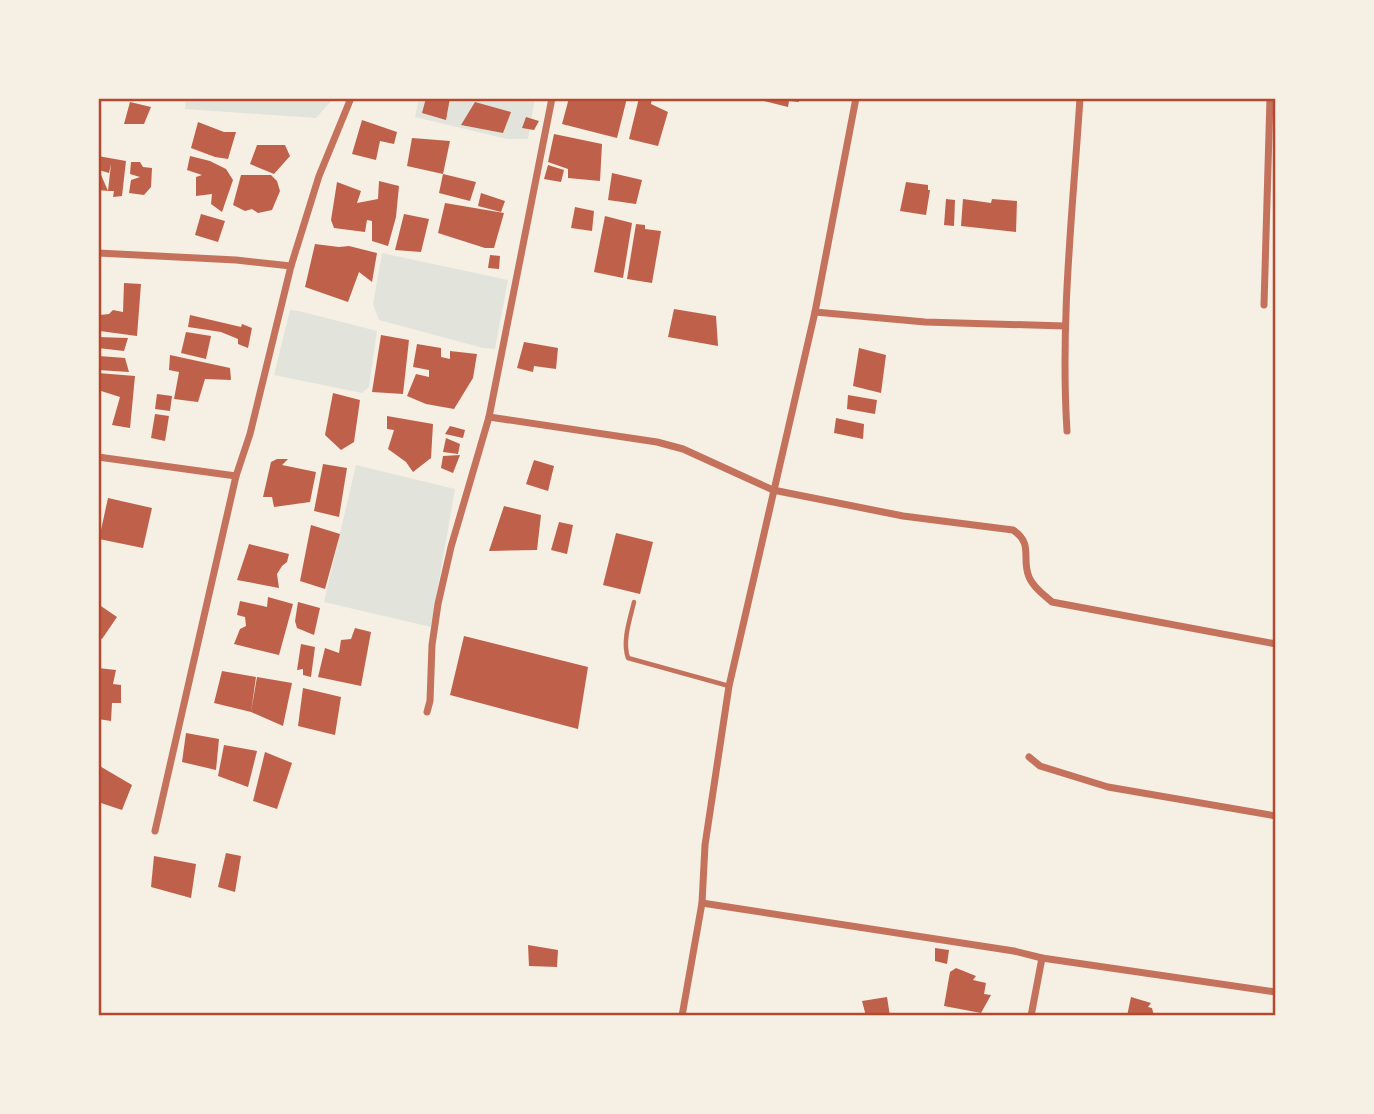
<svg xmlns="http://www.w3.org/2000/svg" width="1374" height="1114" font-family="Georgia,serif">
<rect width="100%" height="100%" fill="#f6efe4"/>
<g fill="#e2e4dc">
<path d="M186 98H334L316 118 185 109Z"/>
<path d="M419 98H535L528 139H507L415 117Z"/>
<path d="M382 253 508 280 495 349 483 348 379 320 373 304Z"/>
<path d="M290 310 299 311 377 331 369 387 362 393 274 375Z"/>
<path d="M356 465 455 489 431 627 324 602Z"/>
</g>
<g fill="#bf614a">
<path d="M426 98H450L446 120 422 113Z"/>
<path d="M569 98H627L617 138 562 124Z"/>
<path d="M639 98H652L651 104 668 112 658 146 629 139Z"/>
<path d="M752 98H799V102L789 101 788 107Z"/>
<path d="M130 102 151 107 144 124H124Z"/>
<path d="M475 102 511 112 503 133 461 125Z"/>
<path d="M526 117 539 121 534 130 522 128Z"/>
<path d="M362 120 397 132 394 144 380 141 376 160 352 154Z"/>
<path d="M198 122 224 132H236L228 159 215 157 191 148Z"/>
<path d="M554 134 602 144 600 181 568 178V169L548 162Z"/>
<path d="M412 138 450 141 443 174 407 166Z"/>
<path d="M257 145H285L290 156 274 174 250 164Z"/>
<path d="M98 156 126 161 122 196 113 197 114 191H108L111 164 109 173 99 170 108 191 98 190Z"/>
<path d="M190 156 210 161 226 169 233 180 222 212 211 204 212 194 196 196V177L202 175 187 170Z"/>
<path d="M131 162H140L143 167 152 168 151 187 144 195 129 193 131 180 140 177 130 174Z"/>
<path d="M548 165 564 170 561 182 544 179Z"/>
<path d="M612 173 642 180 636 204 608 200Z"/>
<path d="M443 174 476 182 470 201 439 193Z"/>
<path d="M241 175H271L277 181 280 191 272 210 258 213 252 209 245 211 233 205Z"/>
<path d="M379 181 399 186 396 217 388 246 372 241V221L367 220 365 232 334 228 331 220 337 182 361 191 357 203 378 199Z"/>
<path d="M906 182 928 185V190H930L926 215 900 211Z"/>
<path d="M481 193 505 201 501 212 478 206Z"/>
<path d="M946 199 955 200 954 226 944 225Z"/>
<path d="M963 199 991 203 992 199 1017 201 1016 232 961 226Z"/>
<path d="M445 203 504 213 494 248H485L438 233Z"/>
<path d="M575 207 594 211 592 231 571 228Z"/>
<path d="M201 214 225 221 218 242 195 235Z"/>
<path d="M404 214 429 219 421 252 395 250Z"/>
<path d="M605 216 632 223 623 278 594 272Z"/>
<path d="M636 224 645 225V229L661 231 652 283 627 279Z"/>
<path d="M315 244 339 247 349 246 377 253 372 282 359 272 348 302 305 287Z"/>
<path d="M490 255 500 256 499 269 488 268Z"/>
<path d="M124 283 141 284 137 336 100 331V315L109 314 113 310 123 312Z"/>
<path d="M674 309 716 316 718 346 668 337Z"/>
<path d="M190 315 241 327 242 324 252 328 248 348 238 344V339L221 332 188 327Z"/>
<path d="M186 332 211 336 206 359 181 353Z"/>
<path d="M381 335 409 340 403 394 372 392Z"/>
<path d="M98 337 128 338 124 351 98 348Z"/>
<path d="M524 342 558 348 556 369 534 366 533 372 517 368Z"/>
<path d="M417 344 441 348V357L450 359V351L477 354 473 378 454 409 426 404 407 396 416 374 429 377V370L413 367Z"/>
<path d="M859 348 886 355 881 393 853 386Z"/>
<path d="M170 355 230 368 231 380 205 379 198 402 174 399 179 372 169 370Z"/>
<path d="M99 356 125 358 129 372 98 370Z"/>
<path d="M98 373 135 376 130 428 112 425 120 397 98 390Z"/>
<path d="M333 393 360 400 354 442 341 450 325 435Z"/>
<path d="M157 394 172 396 170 411 155 409Z"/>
<path d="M848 395 877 400 875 414 847 409Z"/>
<path d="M155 414 169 416 165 441 151 438Z"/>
<path d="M387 416 433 424 431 458 413 472 406 462 388 449 394 430 387 429Z"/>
<path d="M836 418 864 424 863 439 834 433Z"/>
<path d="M450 426 465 430 463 438 445 434Z"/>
<path d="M446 438 460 444 458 454 443 452Z"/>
<path d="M460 455 453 473 441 468 443 456Z"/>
<path d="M277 459H288L282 465 316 472 310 502 274 507 272 497H263L271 462Z"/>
<path d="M534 460 554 466 548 491 526 484Z"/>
<path d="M323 464 347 468 339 517 314 511Z"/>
<path d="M108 498 152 508 143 548 99 539Z"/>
<path d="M504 506 541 515 537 550 489 551Z"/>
<path d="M559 522 573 525 567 554 551 550Z"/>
<path d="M311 525 340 534 325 589 300 581Z"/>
<path d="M616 533 653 542 640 594 603 585Z"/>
<path d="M249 544 289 554 287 562 282 566 277 574 279 588 237 580Z"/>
<path d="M268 597 293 604 279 655 234 644 240 629 246 626 245 617 237 615 240 601 267 607Z"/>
<path d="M298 602 320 608 314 635 297 628 295 621Z"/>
<path d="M98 604 117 617 102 639 98 637Z"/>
<path d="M355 628 371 632 361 686 318 677 325 648 339 653 341 640 351 639Z"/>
<path d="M464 636 588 667 578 729 450 695Z"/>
<path d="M301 644 315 647 311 677 303 675V669L297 670Z"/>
<path d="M98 668 116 670 113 684 121 685V703H112L111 721 98 719Z"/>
<path d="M222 671 256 677 251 712 257 677 292 683 283 726 251 712 214 703Z"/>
<path d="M303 688 341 697 335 735 298 726Z"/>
<path d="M186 733 219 739 216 770 182 762Z"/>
<path d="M224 745 257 751 248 787 218 776Z"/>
<path d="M265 752 292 763 277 809 253 801Z"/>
<path d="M98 765 132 785 122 810 98 802Z"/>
<path d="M226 853 241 856 235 892 218 887Z"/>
<path d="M154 856 196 864 191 898 151 887Z"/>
<path d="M528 945 558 950 557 967 529 966Z"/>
<path d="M935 948 949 950 947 964 935 961Z"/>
<path d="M956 968 976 976 973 980 986 983 984 994 991 995 981 1013 944 1006 950 972Z"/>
<path d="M887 997 890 1016H866L862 1001Z"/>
<path d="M1131 997 1151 1003 1148 1007 1152 1008 1154 1016H1127Z"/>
</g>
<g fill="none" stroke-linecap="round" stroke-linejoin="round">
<path stroke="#c5725c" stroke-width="4.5" d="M634 602C630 619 622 641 628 658L729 686"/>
<g stroke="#c5725c" stroke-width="7">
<path d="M98 253 236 260 291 266"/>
<path d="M1264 305 1270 98"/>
<path d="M815 312 925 322 1065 326"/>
<path d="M489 417 552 98"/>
<path d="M1067 431C1060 320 1073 208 1080 98"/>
<path d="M98 457 236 476 250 434 291 266 319 176 351 98"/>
<path d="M427 712 430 701 432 645 438 604 451 547 489 417 657 442 683 449 773 490 903 516 1013 530C1034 544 1021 558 1029 577 1033 587 1044 595 1052 602L1276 644"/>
<path d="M1029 757 1040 766 1108 787 1276 816"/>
<path d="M155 831 236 476"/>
<path d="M702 903 1014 951 1042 958 1276 992"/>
<path d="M682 1016 702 903 705 845 729 686 815 312 856 98"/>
<path d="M1031 1016 1042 958"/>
</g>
</g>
<rect width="1374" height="1114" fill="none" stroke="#f6efe4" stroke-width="200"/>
<rect x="100" y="100" width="1174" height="914" fill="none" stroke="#b5482f" stroke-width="2.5"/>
</svg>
